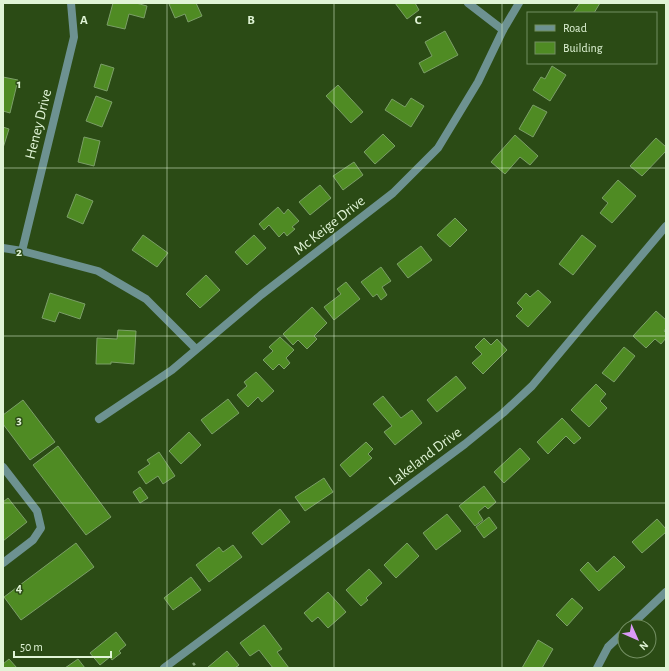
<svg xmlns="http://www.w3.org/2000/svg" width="669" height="671" font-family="'Alegreya Sans',sans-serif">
<rect width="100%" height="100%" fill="#2b4b15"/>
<g fill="#4f8b23" stroke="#7b9f67">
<path d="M113 3H136L147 6 144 18 129 14 125 29 107 25Z"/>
<path d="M173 3H196L202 16 188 22 185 14 175 18 169 4Z"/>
<path d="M395 3H415L419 10 407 19Z"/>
<path d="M580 3H600L594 13H573Z"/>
<path d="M445 31 458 55 424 73 419 63 432 56 425 42Z"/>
<path d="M101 64 114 68 107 91 94 87Z"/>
<path d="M552 66 566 75 550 101 533 90 541 77 545 79Z"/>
<path d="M3 77 18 80 10 113 3 111Z"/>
<path d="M338 85 363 112 351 123 326 96Z"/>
<path d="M96 96 112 102 102 127 86 121Z"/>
<path d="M411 98 424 106 411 127 385 110 392 99 405 107Z"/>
<path d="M533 105 547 112 533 137 519 129Z"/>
<path d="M3 127 9 129 3 148Z"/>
<path d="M383 134 395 146 375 164 364 152Z"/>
<path d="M515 135 538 156 530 165 520 157 505 174 491 162Z"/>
<path d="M84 137 100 141 94 166 78 162Z"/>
<path d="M656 138 666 147V151L642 176 630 166Z"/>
<path d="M354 162 363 175 343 190 333 176Z"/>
<path d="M618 180 636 196 612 223 600 213 608 203 602 198Z"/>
<path d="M320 185 331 198 310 215 299 202Z"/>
<path d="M76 194 93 201 83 224 67 217Z"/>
<path d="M278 207 284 214 288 209 299 221 292 227 295 229 287 236 284 232 279 237 269 225 264 230 259 224Z"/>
<path d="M455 218 467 230 450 247 437 235Z"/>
<path d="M143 235 168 253 157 267 132 250Z"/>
<path d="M254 235 266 248 247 265 235 252Z"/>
<path d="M582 235 596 246 573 275 559 264Z"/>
<path d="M421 246 432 260 408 278 397 264Z"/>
<path d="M381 267 391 281 382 287 387 295 381 300 377 294 373 297 361 282Z"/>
<path d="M206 275 220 290 200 308 186 294Z"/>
<path d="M346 282 360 299 334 320 324 307 341 294 337 289Z"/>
<path d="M538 290 551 302 528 327 516 316 523 309 517 303 526 293 530 297Z"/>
<path d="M50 293 85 304 80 319 59 312 55 322 42 318Z"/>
<path d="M312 307 327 323 314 336 317 339 307 349 298 340 293 345 283 334Z"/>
<path d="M656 311 666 320V328L664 331 666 333V338L661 344 655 339 646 348 633 336Z"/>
<path d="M118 330 136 331 134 364 111 362V364H96L97 338 117 339Z"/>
<path d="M280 337 294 350 286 358 290 363 284 369 279 364 273 370 263 360 273 351 269 347Z"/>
<path d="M484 338 491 345 497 339 507 350 483 374 472 363 482 354 475 347Z"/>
<path d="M624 347 635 356 614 382 602 373Z"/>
<path d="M256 372 274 391 262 402 258 397 248 407 237 395 247 386 244 382Z"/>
<path d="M456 376 466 388 437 412 427 400Z"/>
<path d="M596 384 606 394 600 401 607 408 589 427 571 410Z"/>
<path d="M383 396 401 418 412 410 422 423 395 445 384 432 392 426 373 404Z"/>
<path d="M228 399 239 413 212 434 201 420Z"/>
<path d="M23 400 55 442 30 460 3 424V415Z"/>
<path d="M562 418 581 438 574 444 566 436 548 454 537 442Z"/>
<path d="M189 432 201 445 181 464 169 451Z"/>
<path d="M366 442 373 449 368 454 372 458 350 477 340 465Z"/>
<path d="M58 446 111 517 86 535 33 465Z"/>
<path d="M520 448 530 459 504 483 494 472Z"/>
<path d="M159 452 175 476 163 484 158 476 146 484 138 472 150 464 147 460Z"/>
<path d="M324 478 333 492 305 511 295 497Z"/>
<path d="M484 486 496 502 488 509 485 506 478 512 483 520 475 526 459 506Z"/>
<path d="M140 487 148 498 140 503 133 492Z"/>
<path d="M8 498 27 522 3 541V502Z"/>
<path d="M280 509 290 522 262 545 252 533Z"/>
<path d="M447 514 461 531 436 550 423 533Z"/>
<path d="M489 517 497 528 484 538 476 527Z"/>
<path d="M657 519 666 529V532L642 553 632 542Z"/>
<path d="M76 543 94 567 21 620 4 597Z"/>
<path d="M407 543 419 556 396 578 384 565Z"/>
<path d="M233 545 242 557 209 582 196 565 219 547 223 552Z"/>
<path d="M614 556 625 567 599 591 580 570 588 562 597 572Z"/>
<path d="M369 569 382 583 366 598 368 600 361 606 346 590Z"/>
<path d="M191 577 201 590 173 610 164 598Z"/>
<path d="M328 592 346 612 328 628 318 617 312 622 304 613Z"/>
<path d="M572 598 583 608 567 626 556 615Z"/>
<path d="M264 625 282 649 277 652 289 668H273L259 650 250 656 240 643Z"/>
<path d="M116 632 126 645 119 651 121 653 112 660 110 657 100 665 90 653Z"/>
<path d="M538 640 553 649 542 668H522Z"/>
<path d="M227 651 239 665 235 668H207Z"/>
<path d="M9 659 17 668H3V664Z"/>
<path d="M78 659 85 668H65Z"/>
</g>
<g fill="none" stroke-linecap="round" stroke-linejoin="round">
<path stroke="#86a076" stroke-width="2.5" stroke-dasharray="3 3" stroke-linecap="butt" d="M193 663 197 668"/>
<g stroke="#6d9291" stroke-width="8">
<path d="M468 3 503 30"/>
<path d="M3 248 22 251 98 271 146 299 196 349"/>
<path d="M22 251 74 37 71 3"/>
<path d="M99 419 172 370 261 295 393 193 438 148 478 82 503 30 519 3"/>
<path d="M3 467 37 511 41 528 33 540 3 563"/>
<path d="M629 627 666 592"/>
<path d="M164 668 465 444 503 413 532 386 666 226"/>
<path d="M597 668 608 647 625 631"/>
</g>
</g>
<path fill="none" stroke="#e0f4d6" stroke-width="1" stroke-opacity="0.55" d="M167 3V668M334 3V668M502 3V668M3 168H666M3 336H666M3 503H666"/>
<g text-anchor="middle" stroke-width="3" stroke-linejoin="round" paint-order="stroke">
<g font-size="15" fill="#e0f4d6" stroke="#2b4b15">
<text transform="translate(38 124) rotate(-76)" y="5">Heney Drive</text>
<text transform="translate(329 225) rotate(-38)" y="5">Mc Keige Drive</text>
<text transform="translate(425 456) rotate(-37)" y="5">Lakeland Drive</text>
</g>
</g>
<g font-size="13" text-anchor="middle" font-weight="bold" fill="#e0f4d6" stroke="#2b4b15" stroke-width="3" stroke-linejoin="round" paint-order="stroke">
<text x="84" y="24">A</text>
<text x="251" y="24">B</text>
<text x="418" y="24">C</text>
<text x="19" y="88">1</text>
<text x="19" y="256">2</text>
<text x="19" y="424">3</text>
<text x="19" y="592">4</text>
</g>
<rect width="669" height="671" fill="none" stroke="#e0f4d6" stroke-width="8"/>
<rect x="527" y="12" width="130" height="52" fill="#2b4b15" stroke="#738f62"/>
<rect x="535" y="25" width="20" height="6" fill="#6d9291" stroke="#738f62"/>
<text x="563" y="32" font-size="12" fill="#e0f4d6">Road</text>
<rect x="535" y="42" width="20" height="12" fill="#4f8b23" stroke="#738f62"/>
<text x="563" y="52" font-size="12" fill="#e0f4d6">Building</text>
<g transform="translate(637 639) rotate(135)"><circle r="19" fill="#2b4b15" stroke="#738f62"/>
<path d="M0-3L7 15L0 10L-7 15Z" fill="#da9af6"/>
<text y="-6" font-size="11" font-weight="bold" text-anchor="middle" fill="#e0f4d6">N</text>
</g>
<path d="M14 651v6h97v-6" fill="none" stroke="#e0f4d6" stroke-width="2"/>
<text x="20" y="651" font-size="12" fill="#e0f4d6" stroke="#2b4b15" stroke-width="3" paint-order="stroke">50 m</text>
</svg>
